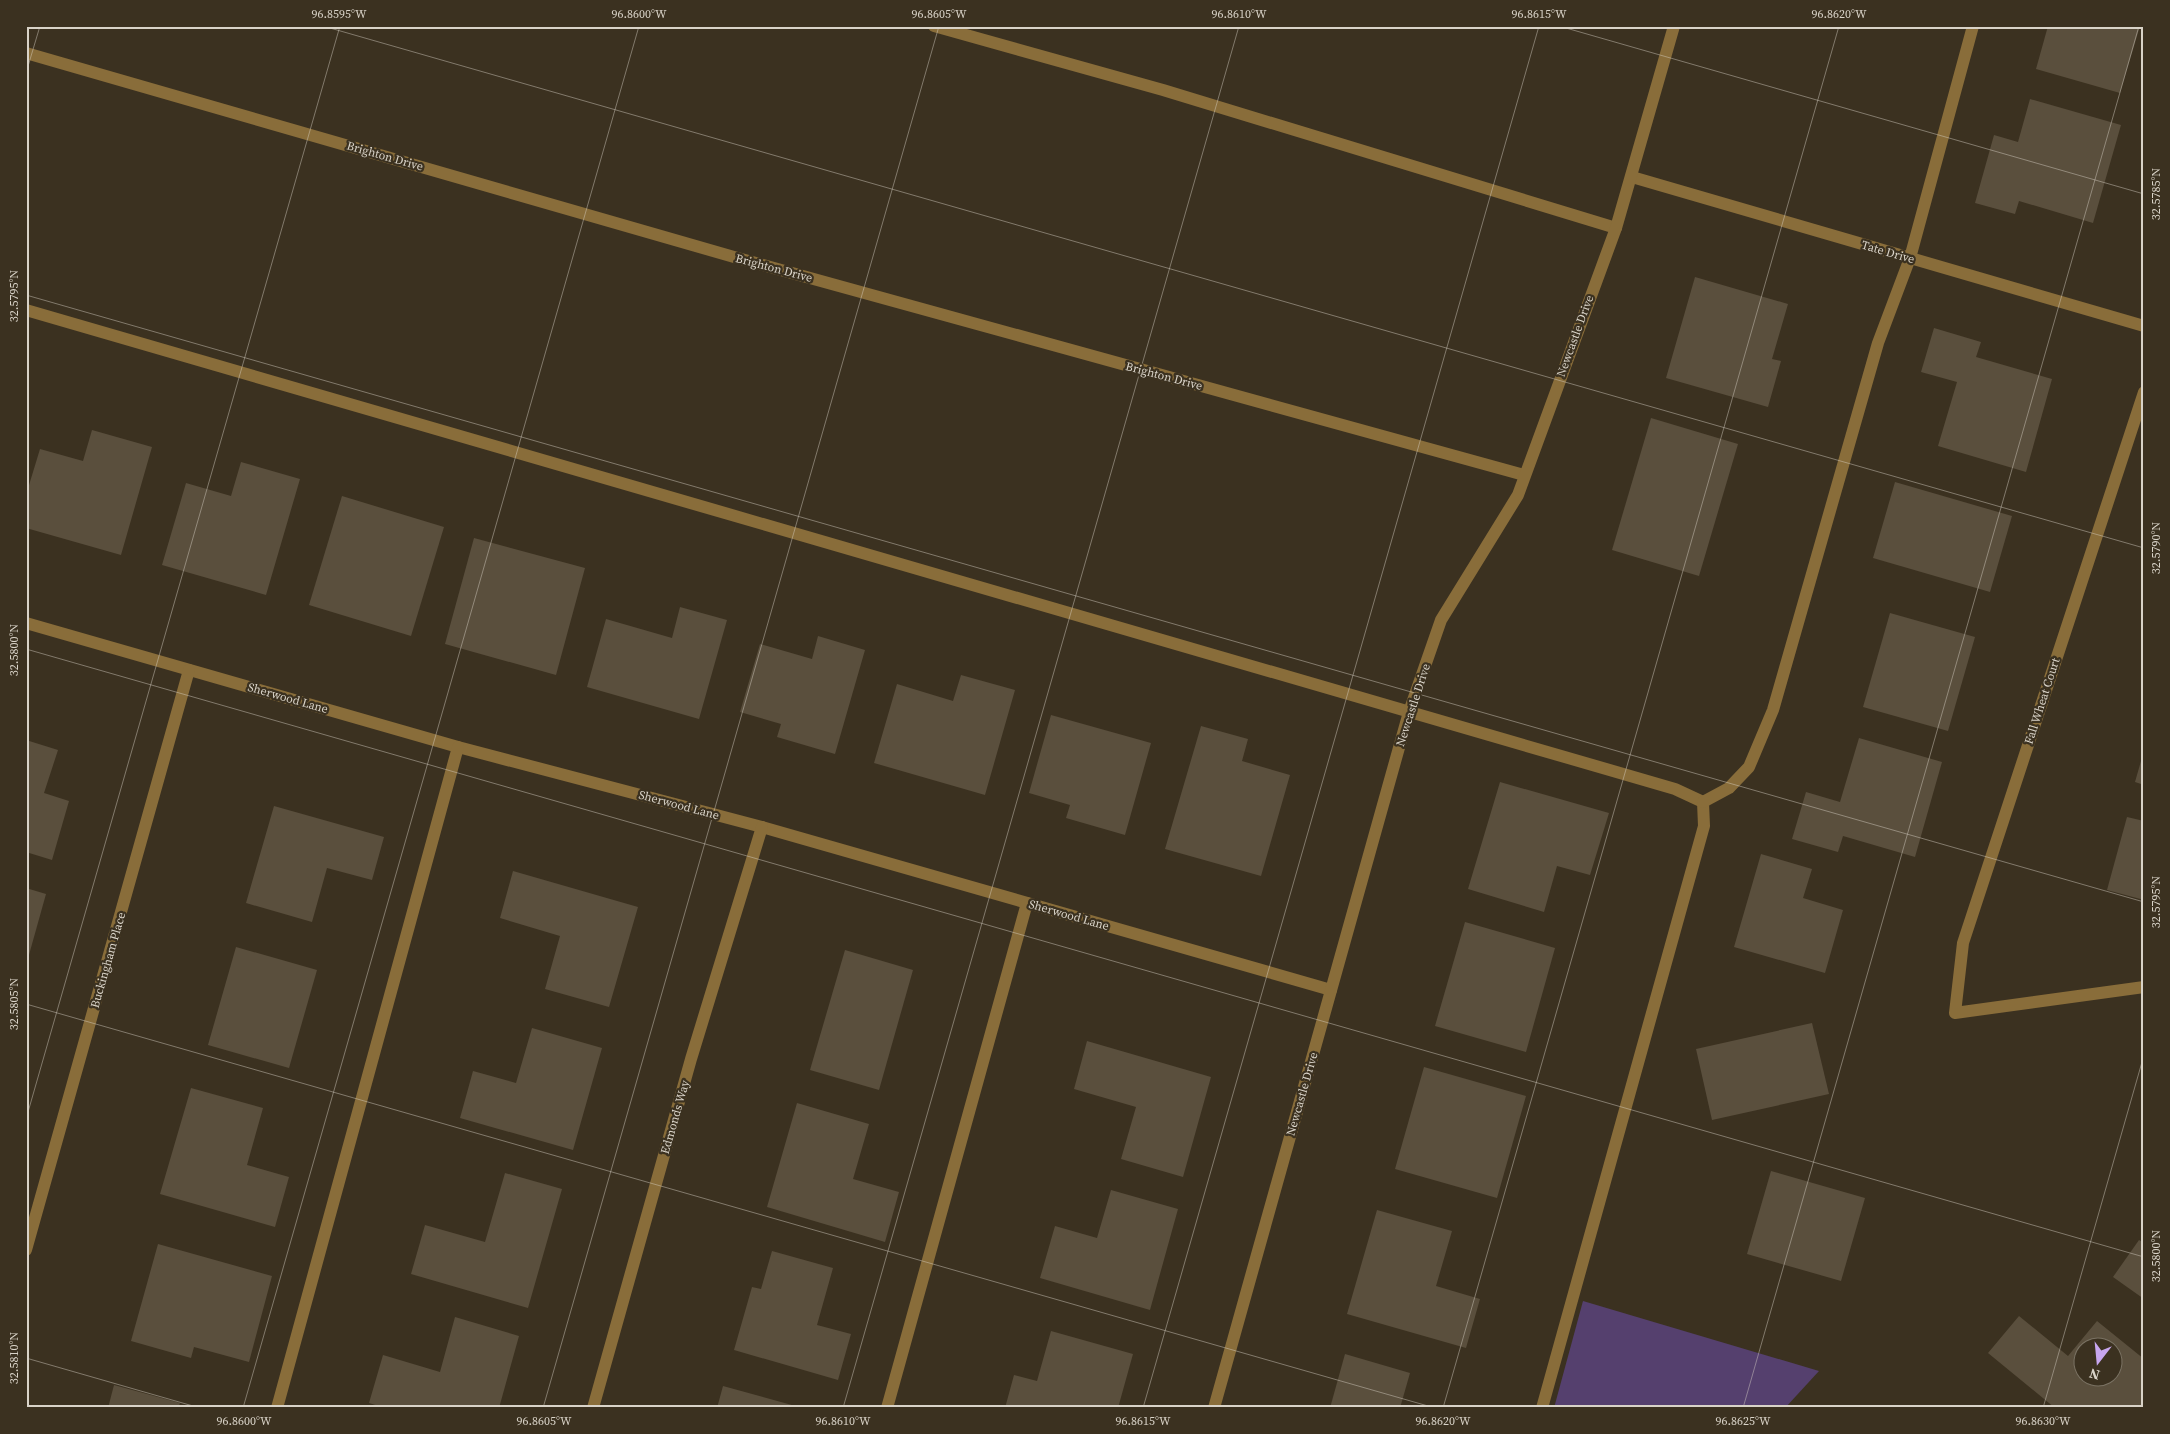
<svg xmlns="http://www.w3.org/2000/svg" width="2170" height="1434" font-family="'Source Serif 4',serif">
<rect width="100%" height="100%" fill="#3b3120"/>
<path fill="#55406e" d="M1583 1301 1819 1371 1785 1408H1554Z"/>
<g fill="#5a4f3d" fill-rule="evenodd">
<path d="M2048 26H2140L2120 93 2036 69Z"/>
<path d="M2030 99 2121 125 2093 223 2019 201 2015 214 1975 203 1994 135 2018 142Z"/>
<path d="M1695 277 1788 304 1772 359 1781 361 1768 407 1666 378Z"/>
<path d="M1934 328 1981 342 1976 357 2052 379 2026 472 1938 446 1957 382 1921 372Z"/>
<path d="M1651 418 1738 444 1699 576 1612 550Z"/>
<path d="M92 430 152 447 121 555 26 528V495L40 449 83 461Z"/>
<path d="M241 462 300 479 266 595 162 565 186 483 231 496Z"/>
<path d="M1895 482 2012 516 1990 592 1873 558Z"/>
<path d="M342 496 444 527 411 636 309 605Z"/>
<path d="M474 538 585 568 556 675 445 644Z"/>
<path d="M680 607 727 620 699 719 587 687 606 619 672 638Z"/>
<path d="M1890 613 1975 637 1948 731 1863 707Z"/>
<path d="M818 636 865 650 835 754 777 737 781 724 740 712 760 644 812 659Z"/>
<path d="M961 675 1015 690 985 795 874 763 897 684 953 701Z"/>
<path d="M1051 715 1151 743 1125 835 1066 818 1070 805 1029 793Z"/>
<path d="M1201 726 1248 739 1242 761 1290 775 1261 876 1165 849Z"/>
<path d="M1859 738 1942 762 1915 857 1843 836 1838 852 1792 839 1806 792 1840 802Z"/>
<path d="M26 740 58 750 44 793 69 801 52 860 26 852Z"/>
<path d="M2143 754H2144V785L2135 782Z"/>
<path d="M1500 782 1609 813 1590 875 1557 866 1544 912 1468 889Z"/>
<path d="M274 806 384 837 372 880 327 868 312 922 246 903Z"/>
<path d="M2127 817 2144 821V900L2107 890Z"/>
<path d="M1761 854 1812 869 1803 898 1843 910 1825 973 1734 947Z"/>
<path d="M513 871 638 907 609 1007 545 989 560 936 500 918Z"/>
<path d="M26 888 46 894 27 962H26Z"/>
<path d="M1465 922 1555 948 1526 1052 1435 1026Z"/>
<path d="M236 947 317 970 289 1068 208 1045Z"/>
<path d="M845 950 913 970 879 1090 810 1070Z"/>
<path d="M1812 1023 1829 1094 1712 1120 1696 1049Z"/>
<path d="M532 1028 602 1048 573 1150 460 1118 473 1071 516 1083Z"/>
<path d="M1087 1041 1211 1077 1183 1177 1121 1159 1136 1107 1074 1089Z"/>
<path d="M1424 1067 1526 1096 1497 1198 1395 1169Z"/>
<path d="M191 1088 263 1108 247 1165 289 1177 275 1227 160 1194Z"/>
<path d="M797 1103 869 1124 853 1179 899 1192 885 1242 767 1207Z"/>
<path d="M1771 1171 1865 1198 1841 1281 1747 1254Z"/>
<path d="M505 1173 562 1189 528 1308 411 1274 425 1225 485 1242Z"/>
<path d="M1111 1190 1178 1209 1150 1310 1040 1278 1055 1226 1097 1238Z"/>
<path d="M1377 1210 1452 1231 1436 1286 1480 1299 1466 1348 1347 1314Z"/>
<path d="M2139 1240 2144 1243V1299L2113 1277Z"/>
<path d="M158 1244 272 1276 249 1362 194 1347 191 1358 131 1341Z"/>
<path d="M772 1251 833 1268 817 1325 851 1334 838 1380 734 1350 752 1287 761 1289Z"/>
<path d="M2019 1316 2068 1356 2097 1321 2144 1359V1408H2055L1988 1353ZM2082 1346H2112V1376H2082Z"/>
<path d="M455 1317 519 1336 499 1408H385L369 1403 383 1355 440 1372Z"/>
<path d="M1051 1331 1133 1354 1118 1408H1005L1014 1375 1037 1381Z"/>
<path d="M1345 1354 1410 1373 1400 1408H1330Z"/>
<path d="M114 1385 180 1403 178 1408H108Z"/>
<path d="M723 1386 799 1407 798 1408H717Z"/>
</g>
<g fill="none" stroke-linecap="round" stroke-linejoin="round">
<g stroke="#896d3a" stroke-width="12">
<path d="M934 26 1163 90 1616 228"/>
<path d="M26 53 734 257 1524 475"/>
<path d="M1632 177 2144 326"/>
<path d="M26 310 1675 789 1703 802 1704 826 1542 1408"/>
<path d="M2144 392 1963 943 1955 1013 2144 987"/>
<path d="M26 623 458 747 762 827 1331 990"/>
<path d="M1703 802 1729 788 1749 767 1773 710 1878 343 1910 258 1973 26"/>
<path d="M26 1250 189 670"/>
<path d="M277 1408 458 747"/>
<path d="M593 1408 691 1059 762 827"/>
<path d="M887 1408 1027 903"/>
<path d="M1214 1408 1409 712 1441 620 1518 495 1616 228 1674 26"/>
</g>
</g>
<path fill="none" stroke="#d9d3c8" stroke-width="1" stroke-opacity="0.45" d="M323 26 2144 548M1559 26 2144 194M26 73 40 26M26 295 2144 902M26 649 2144 1257M26 1004 1435 1408M26 1119 340 26M26 1358 200 1408M243 1408 639 26M543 1408 939 26M843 1408 1239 26M1143 1408 1539 26M1443 1408 1839 26M1743 1408 2139 26M2043 1408 2144 1055"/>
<g text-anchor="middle" stroke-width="4.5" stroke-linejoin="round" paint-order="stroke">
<g font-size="12" fill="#d9d3c8" stroke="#3b3120">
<text transform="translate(385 156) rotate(16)" y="4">Brighton Drive</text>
<text transform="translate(1888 252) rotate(16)" y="4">Tate Drive</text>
<text transform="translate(774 268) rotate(15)" y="4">Brighton Drive</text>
<text transform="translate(1575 336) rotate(-70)" y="4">Newcastle Drive</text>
<text transform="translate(1164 376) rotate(15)" y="4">Brighton Drive</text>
<text transform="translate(288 698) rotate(16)" y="4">Sherwood Lane</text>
<text transform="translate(2042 701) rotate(-72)" y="4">Fall Wheat Court</text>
<text transform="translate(1413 705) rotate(-72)" y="4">Newcastle Drive</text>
<text transform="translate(679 805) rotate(15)" y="4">Sherwood Lane</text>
<text transform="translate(1069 915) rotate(16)" y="4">Sherwood Lane</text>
<text transform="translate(108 960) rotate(-74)" y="4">Buckingham Place</text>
<text transform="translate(1302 1094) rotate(-74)" y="4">Newcastle Drive</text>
<text transform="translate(675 1117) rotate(-74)" y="4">Edmonds Way</text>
</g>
</g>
<rect width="2170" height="1434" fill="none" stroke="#3b3120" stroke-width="55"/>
<g transform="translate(2098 1362) rotate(196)"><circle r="24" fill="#3b3120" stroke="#7a7263"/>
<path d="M0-4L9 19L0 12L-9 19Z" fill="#c7a6ef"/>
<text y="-8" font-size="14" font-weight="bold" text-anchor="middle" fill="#d9d3c8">N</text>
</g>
<rect x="28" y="28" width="2114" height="1378" fill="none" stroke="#d9d3c8" stroke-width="2"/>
<g font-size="12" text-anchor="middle" fill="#d9d3c8">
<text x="339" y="18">96.8595°W</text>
<text x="639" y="18">96.8600°W</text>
<text x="939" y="18">96.8605°W</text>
<text x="1239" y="18">96.8610°W</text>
<text x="1539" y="18">96.8615°W</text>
<text x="1839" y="18">96.8620°W</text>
<text transform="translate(2156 194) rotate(-90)" y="4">32.5785°N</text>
<text transform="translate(14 296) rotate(-90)" y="4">32.5795°N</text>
<text transform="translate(2156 548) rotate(-90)" y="4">32.5790°N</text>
<text transform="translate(14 650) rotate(-90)" y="4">32.5800°N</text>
<text transform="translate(2156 902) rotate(-90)" y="4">32.5795°N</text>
<text transform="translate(14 1004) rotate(-90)" y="4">32.5805°N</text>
<text transform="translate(2156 1256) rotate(-90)" y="4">32.5800°N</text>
<text transform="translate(14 1358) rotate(-90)" y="4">32.5810°N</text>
<text x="244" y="1425">96.8600°W</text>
<text x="544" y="1425">96.8605°W</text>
<text x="843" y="1425">96.8610°W</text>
<text x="1143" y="1425">96.8615°W</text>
<text x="1443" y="1425">96.8620°W</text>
<text x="1743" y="1425">96.8625°W</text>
<text x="2043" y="1425">96.8630°W</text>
</g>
</svg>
